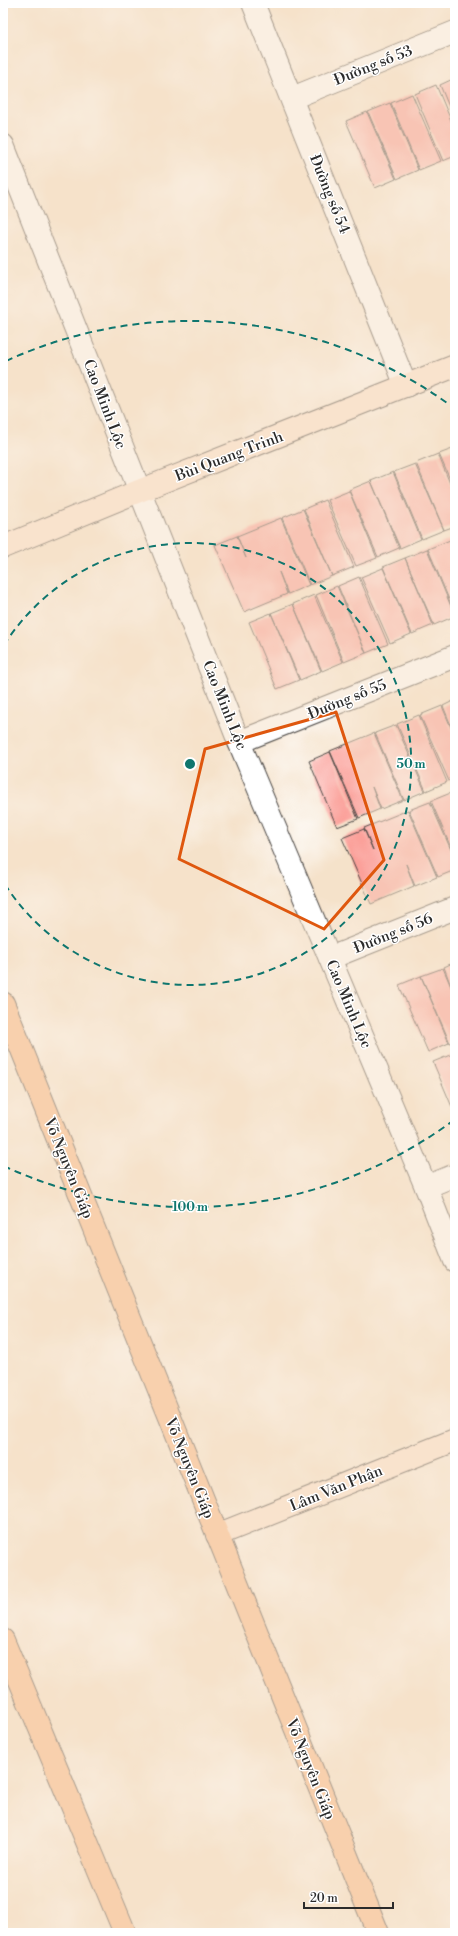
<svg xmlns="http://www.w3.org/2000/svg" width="458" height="1936" font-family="'Libre Bodoni',serif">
<rect width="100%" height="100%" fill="#fff"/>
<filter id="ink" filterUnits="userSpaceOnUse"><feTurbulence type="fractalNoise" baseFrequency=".025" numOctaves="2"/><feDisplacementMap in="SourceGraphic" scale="8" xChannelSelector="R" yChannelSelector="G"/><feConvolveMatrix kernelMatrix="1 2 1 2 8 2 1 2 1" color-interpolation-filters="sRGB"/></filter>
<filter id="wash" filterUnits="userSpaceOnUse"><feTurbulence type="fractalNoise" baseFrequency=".012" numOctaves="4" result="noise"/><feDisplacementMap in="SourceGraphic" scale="16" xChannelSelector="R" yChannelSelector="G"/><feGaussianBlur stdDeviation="0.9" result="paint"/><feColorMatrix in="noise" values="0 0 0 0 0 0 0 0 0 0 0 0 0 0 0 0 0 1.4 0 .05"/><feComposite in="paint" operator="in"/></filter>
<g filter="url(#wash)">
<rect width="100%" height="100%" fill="#f5e2ca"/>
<g id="blocks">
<g fill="#fba09a">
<path d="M455 78V121L440 85Z"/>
<path d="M436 85 455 130V156L443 161 415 94Z"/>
<path d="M412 94 441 161 419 170 391 103Z"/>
<path d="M390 103 418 170 397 179 368 112Z"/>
<path d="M367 112 396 179 375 188 346 121Z"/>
<path d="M455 448V491L439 454Z"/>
<path d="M438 454 455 496V526L444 530 416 463Z"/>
<path d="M415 464 444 530 422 539 394 472Z"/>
<path d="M393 472 421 539 400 548 371 481Z"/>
<path d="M371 481 399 548 378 557 349 490Z"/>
<path d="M349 491 377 558 356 566 327 500Z"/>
<path d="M325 500 354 567 332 576 304 509Z"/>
<path d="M303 509 332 576 310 585 282 518Z"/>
<path d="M281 518 309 585 288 594 279 572 287 594 244 612 215 545 237 536 246 558 237 536Z"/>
<path d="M455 538V614L428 549Z"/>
<path d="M427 549 455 616 434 625 405 558Z"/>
<path d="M405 558 433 625 412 634 383 567Z"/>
<path d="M383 568 411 634 390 643 361 577Z"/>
<path d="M359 577 388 644 366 653 338 586Z"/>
<path d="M337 586 366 653 344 662 316 595Z"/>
<path d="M314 595 343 662 322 671 293 604Z"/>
<path d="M293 604 321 671 300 680 271 613Z"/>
<path d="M271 613 299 680 277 689 249 622Z"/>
<path d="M455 700V735L443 706Z"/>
<path d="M442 706 455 737V779L449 781 420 715Z"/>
<path d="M419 715 447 782 426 791 397 724Z"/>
<path d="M396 725 425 791 404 800 375 733Z"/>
<path d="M374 733 403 800 381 809 372 787 380 809 359 818 330 751Z"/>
<path d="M330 752 358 819 337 827 309 761Z"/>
<path d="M453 792 455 798V857L431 801Z"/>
<path d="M430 802 455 859V870L438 877 409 810Z"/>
<path d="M408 810 437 877 415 886 406 864 414 886 371 904 342 838 364 829 373 850 364 828Z"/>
<path d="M455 962V1041L450 1043 421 976 443 968 452 989 444 967Z"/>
<path d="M421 976 449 1043 428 1052 399 985Z"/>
<path d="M455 1053V1114L433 1062Z"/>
</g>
</g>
</g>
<g filter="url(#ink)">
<use href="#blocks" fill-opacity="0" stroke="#494643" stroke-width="1"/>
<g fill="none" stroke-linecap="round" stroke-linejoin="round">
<g stroke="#494643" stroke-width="24">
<g id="street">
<path d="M253 3 406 386"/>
<path d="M292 98 455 32"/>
<path d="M3 145 239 742 426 1187 455 1261"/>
<path d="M239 742 455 656"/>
<path d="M330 958 455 908"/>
<path d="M426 1187 455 1175"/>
</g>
</g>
<g stroke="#494643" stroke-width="24">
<g id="secondary">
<path d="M3 547 139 491 455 366"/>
<path d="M217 1535 455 1440"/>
</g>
</g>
<g stroke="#494643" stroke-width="24">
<g id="highway">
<path d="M3 1003 378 1933"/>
<path d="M3 1640 125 1933"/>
</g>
</g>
<use href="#street" stroke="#fff" stroke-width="22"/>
<use href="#secondary" stroke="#fde4d1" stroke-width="22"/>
<use href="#highway" stroke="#fabb8b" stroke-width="22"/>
</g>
</g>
<path d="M0 0H458V1936H0ZM336 712 384 860 324 929 179 859 205 749Z" fill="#f5e2ca" fill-opacity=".55" fill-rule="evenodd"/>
<path fill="none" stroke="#df570e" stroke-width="3" stroke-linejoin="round" d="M336 712 384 860 324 929 179 859 205 749Z"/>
<g fill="none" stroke="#0f766e" stroke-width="2" stroke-dasharray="7 5">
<path d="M4 645A221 221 0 1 1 4 883"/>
<path d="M454 1120A443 443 0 0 1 6 1167M6 361A443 443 0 0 1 454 408"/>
</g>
<g text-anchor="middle" stroke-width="3" stroke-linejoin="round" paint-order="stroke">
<g font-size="15" fill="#2b2b2b" stroke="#fff">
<text transform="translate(373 65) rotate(-22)" y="5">Đường số 53</text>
<text transform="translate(330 194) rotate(68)" y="5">Đường số 54</text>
<text transform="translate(105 404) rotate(69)" y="5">Cao Minh Lộc</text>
<text transform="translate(229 456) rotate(-21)" y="5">Bùi Quang Trinh</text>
<text transform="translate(347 699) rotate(-22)" y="5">Đường số 55</text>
<text transform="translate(225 705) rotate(68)" y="5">Cao Minh Lộc</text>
<text transform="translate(393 933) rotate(-22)" y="5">Đường số 56</text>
<text transform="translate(349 1004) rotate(67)" y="5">Cao Minh Lộc</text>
<text transform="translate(69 1168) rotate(68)" y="5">Võ Nguyên Giáp</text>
<text transform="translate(190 1468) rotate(68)" y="5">Võ Nguyên Giáp</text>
<text transform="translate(336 1488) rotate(-22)" y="5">Lâm Văn Phận</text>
<text transform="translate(311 1769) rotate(68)" y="5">Võ Nguyên Giáp</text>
</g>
</g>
<circle cx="190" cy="764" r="6" fill="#0f766e" stroke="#fff" stroke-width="2"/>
<g font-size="12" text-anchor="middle" font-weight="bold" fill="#0f766e" stroke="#fff" stroke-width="3" stroke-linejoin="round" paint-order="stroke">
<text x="411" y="768">50 m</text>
<text x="190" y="1211">100 m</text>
</g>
<rect width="458" height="1936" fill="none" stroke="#fff" stroke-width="16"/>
<path d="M304 1902v6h89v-6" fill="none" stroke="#2b2b2b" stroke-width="2"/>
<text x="310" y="1902" font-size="12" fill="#2b2b2b" stroke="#ffffff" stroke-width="3" paint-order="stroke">20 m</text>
</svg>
